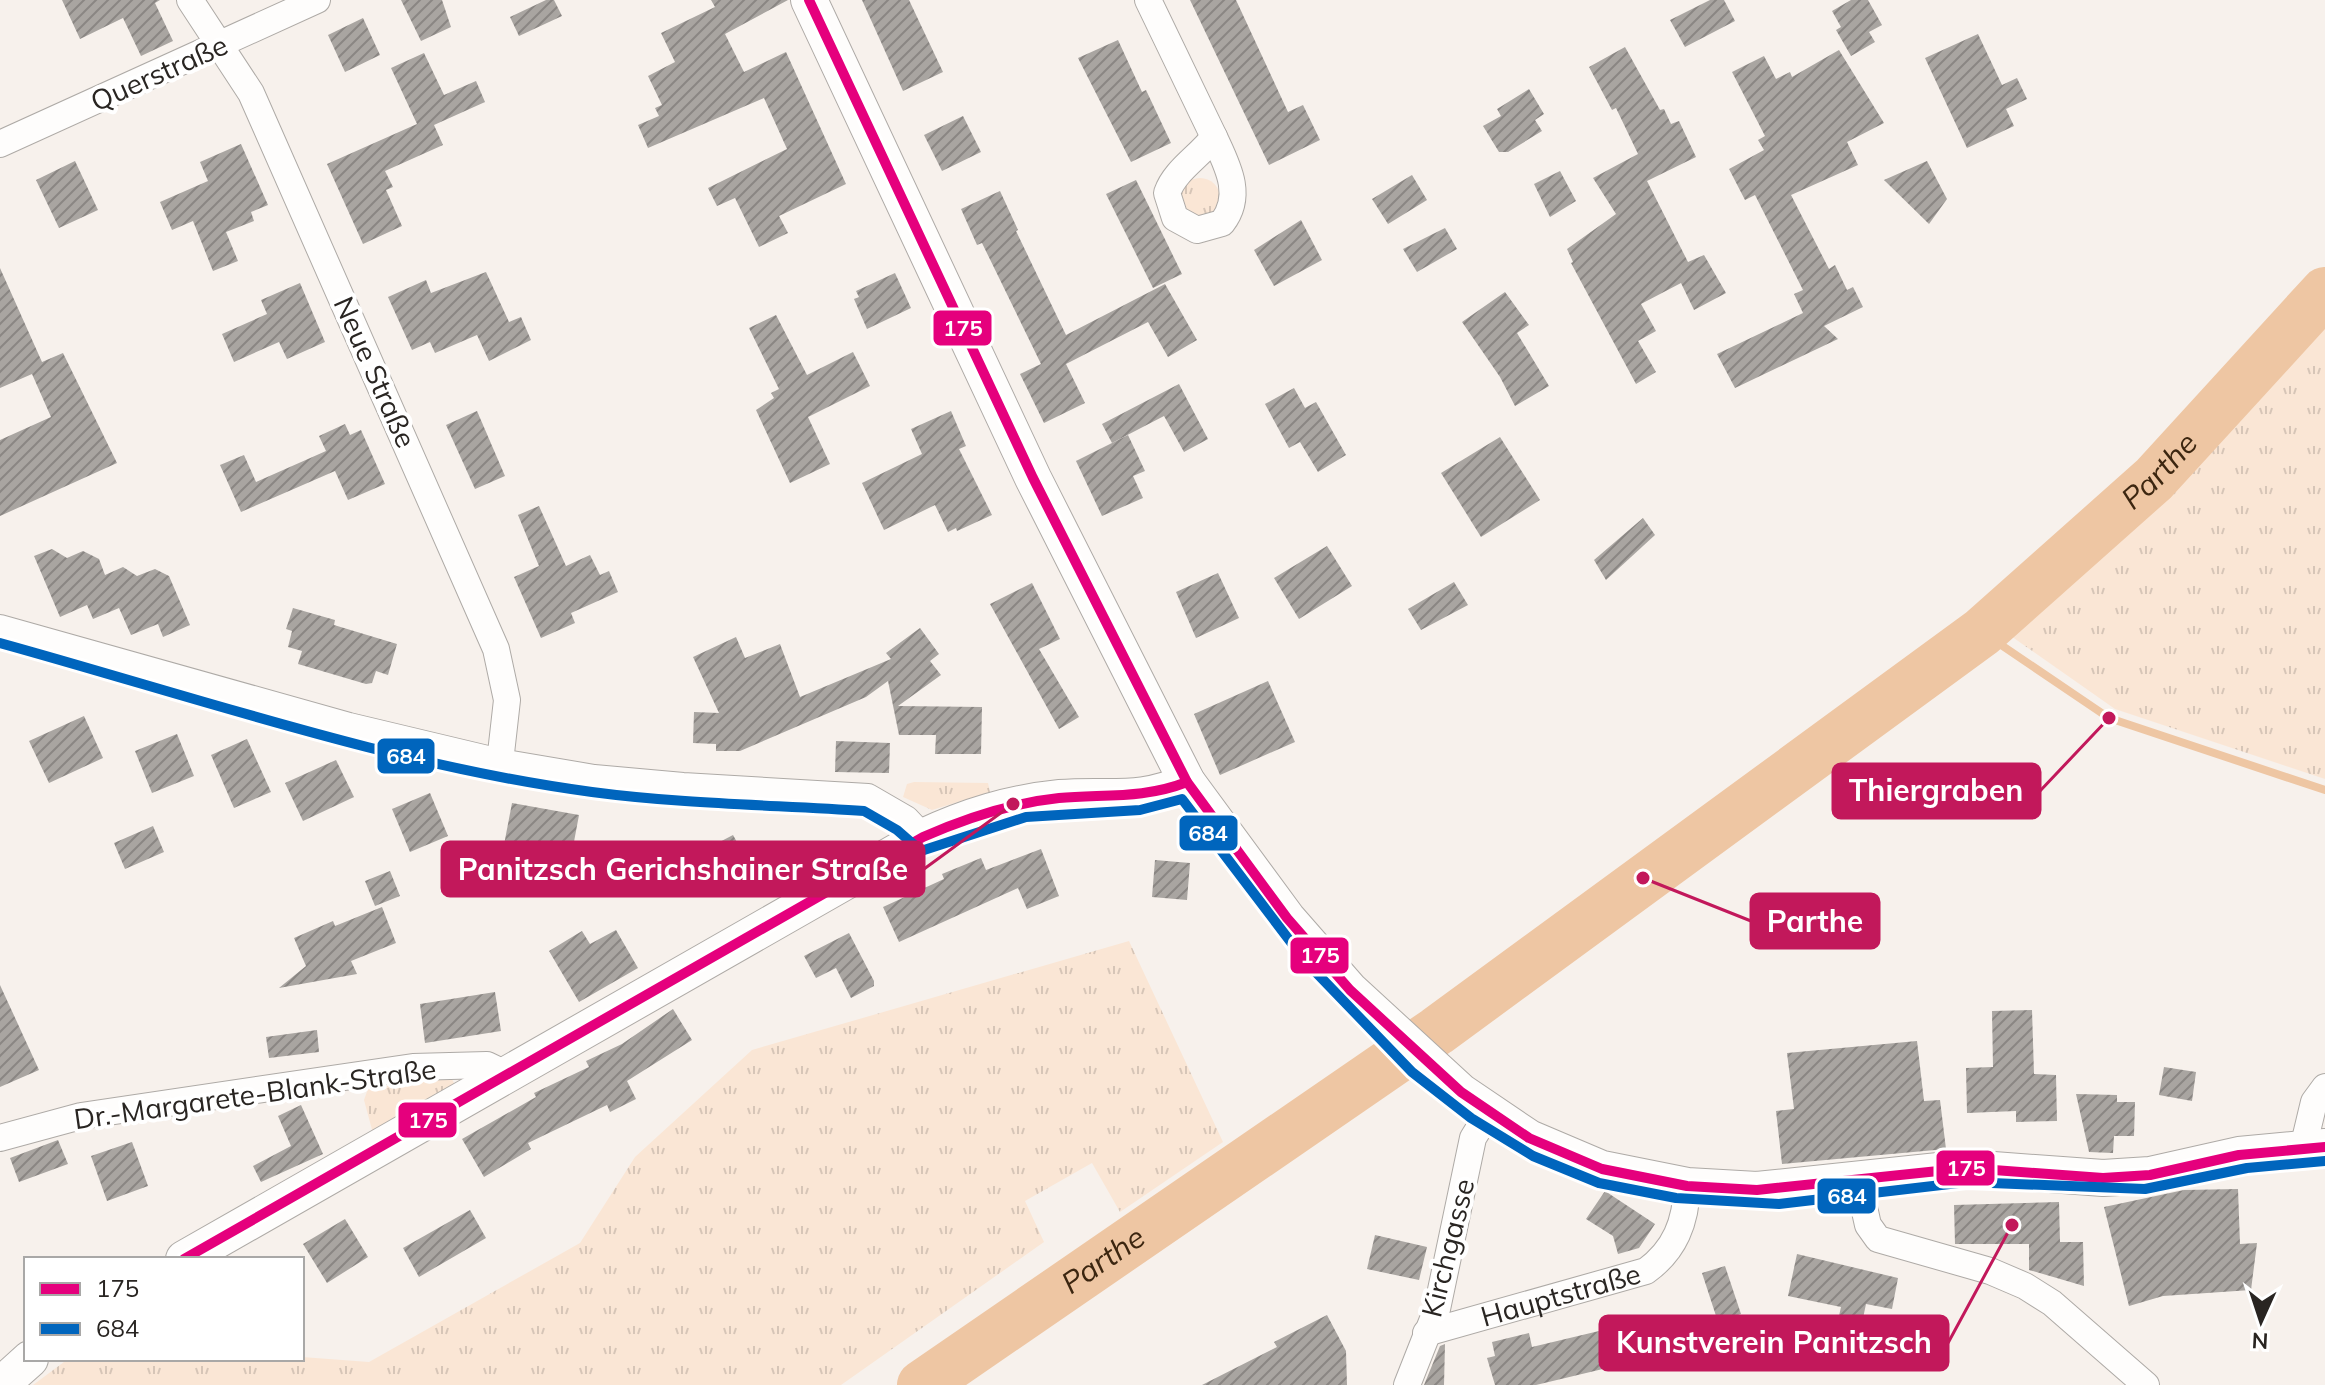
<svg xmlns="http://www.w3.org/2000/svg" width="2325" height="1385" font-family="Mulish,sans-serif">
<defs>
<pattern id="grass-tufts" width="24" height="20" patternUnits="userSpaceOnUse" patternTransform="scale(2)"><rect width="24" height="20" fill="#fae6d5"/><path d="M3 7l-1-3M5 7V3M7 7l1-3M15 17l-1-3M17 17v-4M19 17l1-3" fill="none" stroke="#d6c5b7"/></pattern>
<pattern id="building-hatch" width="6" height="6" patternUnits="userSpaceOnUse" patternTransform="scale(2)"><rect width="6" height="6" fill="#a9a5a1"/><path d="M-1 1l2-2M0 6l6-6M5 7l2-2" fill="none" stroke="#8a8683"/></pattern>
</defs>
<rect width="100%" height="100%" fill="#f7f1ec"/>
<g fill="url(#grass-tufts)">
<circle cx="1200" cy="198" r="20"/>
<path d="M2325 312V779L2115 709 2001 629 2187 467Z"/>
<path d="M914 782 988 783 990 792 932 810 903 797 907 784Z"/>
<path d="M1129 941 1223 1142 1120 1212 1092 1163 1025 1201 1044 1242 841 1385H33L68 1359 302 1357 369 1362 580 1243 635 1157 752 1050Z"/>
<path d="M449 1073 458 1091 374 1137 364 1100 370 1083Z"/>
</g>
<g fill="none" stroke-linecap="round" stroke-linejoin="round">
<path stroke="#eec6a3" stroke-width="8" d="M1982 632 2109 718 2325 790"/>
<path stroke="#eec6a3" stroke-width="50" id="s1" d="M922 1385 1437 1031 1982 632 2154 479 2325 292"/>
</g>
<g fill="url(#building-hatch)">
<path d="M62 0H160L155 3 173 41 141 56 123 18 80 39Z"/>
<path d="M401 0H442L451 27 421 41Z"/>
<path d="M546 0H554L562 16 519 36 510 17Z"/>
<path d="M711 0H788L725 34 744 72 786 52 846 184 779 216 788 233 759 247 735 198 717 206 708 188 787 149 764 98 648 148 638 125 659 116 655 108 662 105 648 76 675 62 661 33 715 7Z"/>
<path d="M862 0H909L943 72 903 91Z"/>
<path d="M1190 0H1236L1288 112 1303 105 1320 140 1269 165Z"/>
<path d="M1710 0H1724L1735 21 1685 47 1670 20Z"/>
<path d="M1851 0H1868L1882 25 1869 32 1875 42 1851 56 1836 30 1841 27 1832 11Z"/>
<path d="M363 18 380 55 345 72 328 35Z"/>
<path d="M1978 34 2002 85 2017 78 2027 99 2006 109 2014 126 1967 148 1925 58Z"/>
<path d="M1118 40 1142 92 1146 90 1171 143 1131 162 1078 58Z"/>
<path d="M1625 47 1660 110 1664 109 1671 124 1679 121 1696 157 1647 181 1688 262 1704 255 1726 293 1694 310 1681 283 1641 304 1656 331 1638 341 1656 372 1636 384 1571 263 1573 262 1567 249 1616 214 1593 178 1638 154 1616 108 1612 110 1589 67Z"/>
<path d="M1839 50 1884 123 1847 142 1858 165 1791 195 1829 269 1835 265 1847 290 1853 287 1863 307 1824 326 1838 339 1735 388 1717 354 1803 313 1794 294 1803 290 1755 195 1745 200 1729 169 1764 150 1758 140 1765 136 1732 72 1764 56 1776 79 1790 72 1792 77Z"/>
<path d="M424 53 444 95 476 81 485 102 434 125 443 145 385 171 393 187 386 190 402 226 363 244 327 164 417 124 391 68Z"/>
<path d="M1529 89 1544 114 1535 120 1542 131 1508 152H1499L1483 126 1501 116 1497 109Z"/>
<path d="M963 116 981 152 942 171 924 135Z"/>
<path d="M241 144 268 205 251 212 254 221 226 232 238 261 213 271 193 221 172 230 160 202 208 181 200 162Z"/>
<path d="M75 161 98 210 59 228 36 180Z"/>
<path d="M1927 161 1947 199 1929 224 1884 180Z"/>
<path d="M1560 171 1576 201 1550 217 1534 184Z"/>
<path d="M1412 175 1427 200 1388 224 1372 199Z"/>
<path d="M1136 180 1182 274 1153 288 1106 194Z"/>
<path d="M1000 191 1018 230 1016 231 1066 335 1165 284 1197 340 1168 357 1148 322 1066 364 1085 403 1044 423 1020 374 1041 364 982 243 977 245 961 209Z"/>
<path d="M1301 220 1322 260 1274 286 1254 250Z"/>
<path d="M1445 228 1457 249 1417 272 1403 249Z"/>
<path d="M0 268 42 362 63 353 117 463 0 516V440L51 417 32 374 0 388Z"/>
<path d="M486 272 509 322 521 317 531 340 489 361 477 335 435 353 430 342 412 350 388 297 426 280 431 293Z"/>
<path d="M895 273 911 308 867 329 854 299 859 297 856 291Z"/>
<path d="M300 283 325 342 287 359 279 342 234 362 222 334 267 314 261 300Z"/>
<path d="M1505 292 1529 325 1517 333 1549 386 1515 406 1500 377 1462 322Z"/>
<path d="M776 315 807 375 853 352 870 386 808 417 830 464 790 483 756 410 774 398 771 393 779 389 749 328Z"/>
<path d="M1179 384 1208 439 1184 452 1164 416 1112 443 1102 424Z"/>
<path d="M1294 388 1305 408 1316 402 1346 455 1318 472 1300 442 1289 448 1265 404Z"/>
<path d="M477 411 505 476 475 489 446 425Z"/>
<path d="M951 411 966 446 959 449 992 515 957 531 956 528 948 532 935 505 884 530 862 483 922 454 911 429Z"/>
<path d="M345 424 350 435 361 430 385 484 348 500 335 471 241 512 220 465 244 455 256 482 326 451 319 436Z"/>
<path d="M1128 435 1145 471 1133 476 1143 498 1102 516 1076 461Z"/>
<path d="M1500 437 1540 500 1481 537 1441 473Z"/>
<path d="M539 506 566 566 590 555 600 575 609 571 618 592 571 613 575 623 541 638 514 577 539 566 518 515Z"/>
<path d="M1643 518 1655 535 1606 580 1594 560Z"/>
<path d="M1327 546 1352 586 1299 619 1274 578Z"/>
<path d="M52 549 67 558 83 551 99 559 105 575 123 567 137 576 155 569 169 576 190 625 163 637 158 624 131 635 119 608 93 619 87 605 60 617 34 556Z"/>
<path d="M1218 573 1239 618 1196 638 1176 592Z"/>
<path d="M1454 582 1468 605 1421 630 1408 609Z"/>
<path d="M1032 583 1060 639 1039 649 1079 717 1059 729 990 604Z"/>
<path d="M293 608 335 620 334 625 397 644 388 675 376 671 372 683 366 684 298 664 302 651 288 647 292 631 286 629Z"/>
<path d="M920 628 939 654 930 661 941 675 898 706 982 707 981 754H935L936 735H899L888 681 866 697 740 751H716V744L693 743 694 712 719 713 693 657 736 637 745 658 780 644 800 697 891 659 886 653Z"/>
<path d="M1268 681 1295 742 1220 775 1194 714Z"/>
<path d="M84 716 103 758 49 783 29 741Z"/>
<path d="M177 734 194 776 152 793 135 751Z"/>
<path d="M247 739 271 792 234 808 211 755Z"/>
<path d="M836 741 890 743 889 773 835 772Z"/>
<path d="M336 760 354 797 303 821 285 783Z"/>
<path d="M430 793 448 836 410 852 392 809Z"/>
<path d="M512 803 579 815 570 863 503 850Z"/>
<path d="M153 826 164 852 125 869 114 843Z"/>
<path d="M733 835 748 862 725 875 710 847Z"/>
<path d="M1041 849 1059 896 1027 909 1018 888 899 942 883 907 944 879 942 874 981 858 986 870Z"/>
<path d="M1155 860 1190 863 1187 900 1152 897Z"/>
<path d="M390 871 400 896 375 906 365 881Z"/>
<path d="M382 907 396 943 351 961 357 974 279 988 306 966 294 938 333 921 335 926Z"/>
<path d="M616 930 638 968 579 1002 549 951 582 931 590 944Z"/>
<path d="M849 933 874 981V986L851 998 836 968 816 978 804 956Z"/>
<path d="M0 985 39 1070 0 1087Z"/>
<path d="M495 992 501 1031 425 1043 420 1004Z"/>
<path d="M673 1009 692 1040 627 1081 636 1099 610 1112 607 1105 528 1143 531 1149 484 1177 462 1139 536 1097 534 1093 589 1067 586 1061 622 1044Z"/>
<path d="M2032 1010 2034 1074 2056 1075 2057 1121 2016 1122V1111L1967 1113 1966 1068 1993 1067 1992 1011Z"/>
<path d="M317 1030 319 1052 269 1058 266 1037Z"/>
<path d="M1917 1041 1924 1101 1940 1100 1946 1149 1782 1164 1776 1111 1794 1109 1787 1053Z"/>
<path d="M2164 1067 2196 1072 2192 1101 2159 1095Z"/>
<path d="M2076 1094 2117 1095V1102H2135L2134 1136H2114L2113 1153 2089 1152Z"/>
<path d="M301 1105 323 1154 261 1182 253 1166 291 1146 278 1116Z"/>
<path d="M58 1140 68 1164 19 1182 10 1158Z"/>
<path d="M132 1142 148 1186 107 1201 91 1156Z"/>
<path d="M2238 1189 2240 1244 2257 1243 2251 1290 2163 1296 2129 1306 2104 1207 2184 1190Z"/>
<path d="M1605 1191 1655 1224 1639 1248 1618 1254 1613 1236 1586 1219Z"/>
<path d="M2059 1202 2060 1242H2083L2084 1286 2029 1270V1244H1955L1954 1205Z"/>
<path d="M470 1210 486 1238 419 1277 403 1248Z"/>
<path d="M345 1219 368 1257 327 1283 303 1244Z"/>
<path d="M1375 1235 1427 1247 1419 1280 1367 1269Z"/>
<path d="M1797 1254 1898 1278 1892 1309 1866 1304 1855 1356 1831 1351 1841 1307 1788 1296Z"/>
<path d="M1725 1266 1741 1314 1718 1322 1702 1273Z"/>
<path d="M1327 1315 1346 1351 1347 1385H1202L1277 1347 1274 1342Z"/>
<path d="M1599 1331 1607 1368 1536 1385H1495L1487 1358 1495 1356 1492 1342 1529 1333 1532 1347Z"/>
<path d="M1445 1344 1444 1385H1424L1440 1346Z"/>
</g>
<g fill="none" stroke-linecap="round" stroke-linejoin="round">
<g stroke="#aeaaa6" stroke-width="28">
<g id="street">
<path d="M190 0 251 93 496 649 507 700 500 762"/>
<path d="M1148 0 1214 137"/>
<path d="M1214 137C1227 165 1244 195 1222 223L1197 230 1175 218 1167 193C1175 170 1199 157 1214 137Z"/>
<path d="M0 144 317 0"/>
<path d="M0 628 349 726 500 762 594 778 683 786 868 797 906 819 923 837"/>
<path d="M0 1138 81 1116 413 1067 487 1065 510 1076"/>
<path d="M2303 1148 2314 1102 2325 1087"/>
<path d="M1858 1180 1868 1225 1878 1239 1990 1271 2025 1286 2052 1303 2146 1385"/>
<path id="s2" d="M1426 1333 1646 1271C1675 1250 1686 1222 1687 1186"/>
<path d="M1407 1385 1437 1309 1473 1138 1489 1112"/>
</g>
</g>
<g stroke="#aeaaa6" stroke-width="38">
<g id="secondary">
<path d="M809 0 1033 478 1187 782 1287 918 1350 990 1461 1092 1529 1138 1602 1169 1687 1186 1757 1190 1967 1168 2103 1178 2150 1175 2239 1155 2325 1147"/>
<path d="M184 1259 923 837C968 816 1010 803 1060 798 1108 794 1141 804 1187 782"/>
<path d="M1 1385 30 1359"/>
</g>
</g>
<use href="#street" stroke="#fefdfc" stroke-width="26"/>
<use href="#secondary" stroke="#fefdfc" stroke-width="36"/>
<g stroke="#fff" stroke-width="16">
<g id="bus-1">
<path d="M809 0 1033 478 1187 782 1287 918 1350 990 1461 1092 1529 1138 1602 1169 1687 1186 1757 1190 1967 1168 2103 1178 2150 1175 2239 1155 2325 1147"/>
<path d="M184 1259 923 837C966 818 1011 803 1059 798 1104 794 1144 799 1187 782"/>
</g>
</g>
<g stroke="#fff" stroke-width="16">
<path id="bus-2" d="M0 643C192 696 395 766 592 792 682 804 774 805 864 811L897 830 921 851 1026 817 1140 810 1182 799 1306 962 1412 1072 1471 1118 1533 1156 1599 1183 1676 1198 1779 1204 1967 1182 2145 1189 2247 1168 2325 1161"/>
</g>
<use href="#bus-1" stroke="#e5007d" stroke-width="10"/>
<use href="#bus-2" stroke="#0065bd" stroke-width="10"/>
</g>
<g text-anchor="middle" stroke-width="8" stroke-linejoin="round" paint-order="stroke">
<g font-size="28" fill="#292522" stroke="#fff">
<text transform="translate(159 73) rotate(-24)" y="10">Querstraße</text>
<text transform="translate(375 372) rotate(66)" y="10">Neue Straße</text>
<text transform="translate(255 1094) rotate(-8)" y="10">Dr.-Margarete-Blank-Straße</text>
<text transform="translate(1448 1248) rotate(-76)" y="10">Kirchgasse</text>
<text dy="10" stroke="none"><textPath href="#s2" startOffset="140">Hauptstraße</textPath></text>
</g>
<g font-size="30" font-style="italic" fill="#3c2610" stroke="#fff">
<text dy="10" stroke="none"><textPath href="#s1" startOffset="1540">Parthe</textPath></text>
<text dy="10" stroke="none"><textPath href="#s1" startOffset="220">Parthe</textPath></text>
</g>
</g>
<path fill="none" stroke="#c2185b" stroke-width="3" d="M2109 718L2040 791M1013 804L924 869M1643 878L1751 921M2012 1225L1948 1343"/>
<g fill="#c2185b" stroke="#fff" stroke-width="3">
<circle cx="2109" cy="718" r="8"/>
<circle cx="1013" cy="804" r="8"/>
<circle cx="1643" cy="878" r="8"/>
<circle cx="2012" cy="1225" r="8"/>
</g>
<g fill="#c2185b" stroke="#c2185b" stroke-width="3">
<rect x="1833" y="764" width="207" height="54" rx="8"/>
<rect x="442" y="842" width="482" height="54" rx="8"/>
<rect x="1751" y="894" width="128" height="54" rx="8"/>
<rect x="1600" y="1316" width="348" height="54" rx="8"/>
</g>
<g font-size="30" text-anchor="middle" font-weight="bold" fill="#fff">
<text x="1936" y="801">Thiergraben</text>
<text x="683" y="880">Panitzsch Gerichshainer Straße</text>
<text x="1815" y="932">Parthe</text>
<text x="1774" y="1353">Kunstverein Panitzsch</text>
</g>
<g stroke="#fff" stroke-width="3">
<rect x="932" y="309" width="61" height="38" rx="8" fill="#e5007d"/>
<rect x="376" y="737" width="60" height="38" rx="8" fill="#0065bd"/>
<rect x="1178" y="814" width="61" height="38" rx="8" fill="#0065bd"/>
<rect x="1289" y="936" width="61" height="39" rx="8" fill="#e5007d"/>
<rect x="397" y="1101" width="61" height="38" rx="8" fill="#e5007d"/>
<rect x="1935" y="1149" width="61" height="38" rx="8" fill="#e5007d"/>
<rect x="1816" y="1177" width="61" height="38" rx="8" fill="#0065bd"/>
</g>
<g font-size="22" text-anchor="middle" font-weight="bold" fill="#fff">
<text x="963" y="336">175</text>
<text x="406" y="764">684</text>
<text x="1208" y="841">684</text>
<text x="1320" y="963">175</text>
<text x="428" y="1128">175</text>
<text x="1966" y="1176">175</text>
<text x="1847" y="1204">684</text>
</g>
<rect x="24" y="1257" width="280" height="104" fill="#ffffff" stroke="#a9a8a7" stroke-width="2"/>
<rect x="40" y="1283" width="40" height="12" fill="#e5007d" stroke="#a9a8a7" stroke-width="2"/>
<text x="96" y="1297" font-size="24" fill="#292522">175</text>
<rect x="40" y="1323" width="40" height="12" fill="#0065bd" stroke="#a9a8a7" stroke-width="2"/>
<text x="96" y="1337" font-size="24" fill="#292522">684</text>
<g transform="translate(2261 1321) rotate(183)" stroke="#ffffff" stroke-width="6" paint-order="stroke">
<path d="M0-6L14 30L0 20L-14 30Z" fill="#292522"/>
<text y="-12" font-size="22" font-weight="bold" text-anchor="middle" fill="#292522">N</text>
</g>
</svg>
